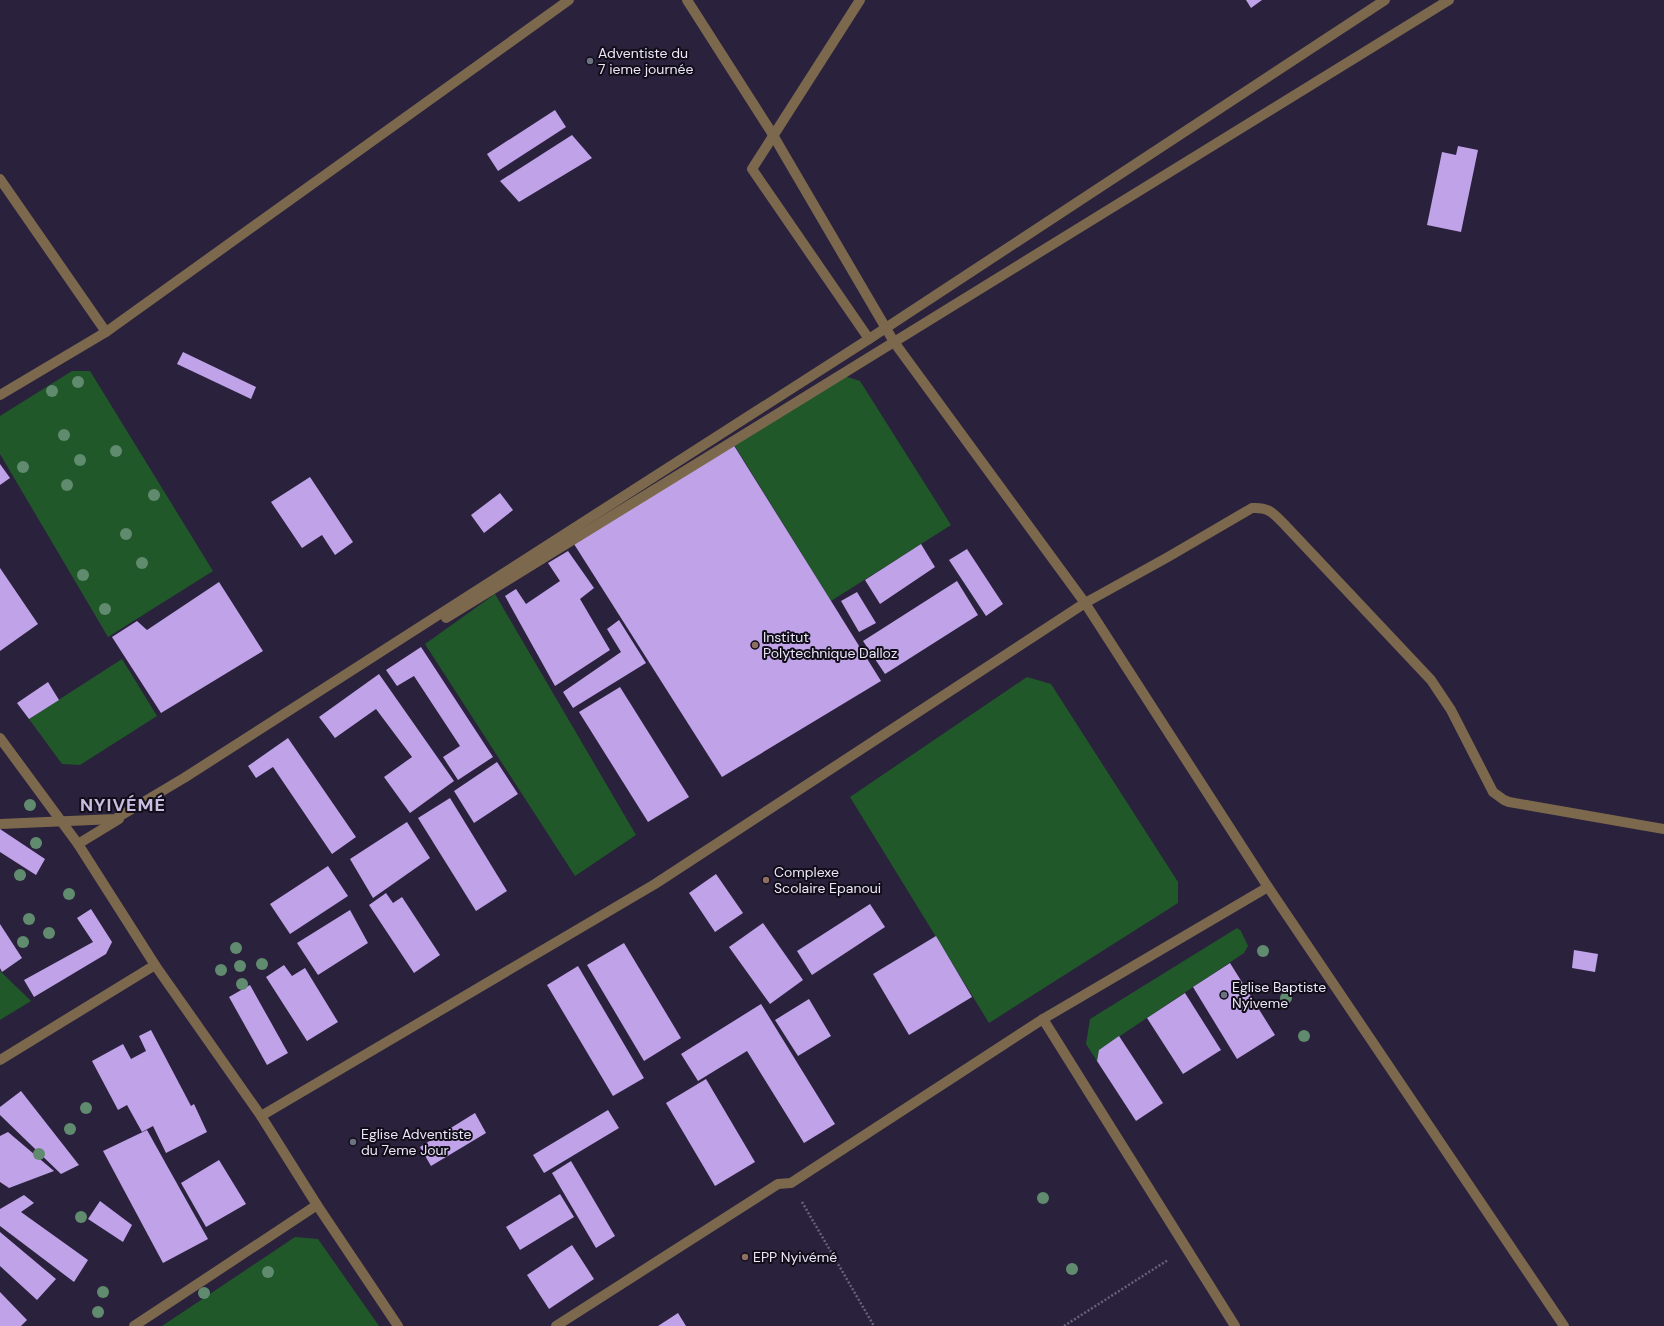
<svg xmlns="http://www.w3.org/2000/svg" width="1664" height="1326" font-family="'DM Sans',sans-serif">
<rect width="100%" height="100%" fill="#2a213c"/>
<g fill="#21582a">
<path d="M72 371H90L213 571 108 637 0 454V416Z"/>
<path d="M844 376 860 381 951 525 831 601 733 443Z"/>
<path d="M495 594 636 835 575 876 425 644Z"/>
<path d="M122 659 157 716 80 765 62 764 29 719Z"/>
<path d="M1027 677 1051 684 1178 882V903L989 1023 850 797Z"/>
<path d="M1237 928 1241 931 1248 946 1244 953 1099 1050 1097 1061 1086 1044 1090 1019Z"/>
<path d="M0 971 31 1001 0 1020Z"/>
<path d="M295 1237 318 1239 379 1326H162Z"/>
</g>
<g fill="#c0a2e9">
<path d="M1246 0H1262L1251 8Z"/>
<path d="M555 110 566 127 498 171 487 154Z"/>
<path d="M572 135 592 158 519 202 500 181Z"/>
<path d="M1458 146 1478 150 1461 232 1427 225 1442 152 1456 155Z"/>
<path d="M183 352 256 387 251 399 177 364Z"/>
<path d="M733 444 881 681 722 777 574 544Z"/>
<path d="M0 464 10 478 0 485Z"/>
<path d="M310 477 353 542 335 555 322 535 302 548 271 502Z"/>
<path d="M500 493 513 510 484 533 471 515Z"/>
<path d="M921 544 935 567 880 604 865 580Z"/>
<path d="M967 549 1003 604 986 616 949 560Z"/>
<path d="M568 551 594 588 580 599 610 650 555 686 505 596 516 589 526 604 560 581 548 563Z"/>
<path d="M0 568 38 624 0 651Z"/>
<path d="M957 581 978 615 885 674 863 641Z"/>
<path d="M219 582 263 651 161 713 112 637 137 621 147 630Z"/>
<path d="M857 592 876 623 859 632 841 601Z"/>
<path d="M619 620 646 663 573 708 563 692 621 652 607 629Z"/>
<path d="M421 647 493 757 458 780 443 757 460 746 414 676 397 686 386 670Z"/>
<path d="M379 674 454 781 410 813 384 777 412 757 376 709 335 738 319 717Z"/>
<path d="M48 682 59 700 29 719 17 703Z"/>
<path d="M620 687 689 797 648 822 579 712Z"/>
<path d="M288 738 356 837 332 854 273 767 256 778 248 766Z"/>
<path d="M497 762 518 794 474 823 454 791Z"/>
<path d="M450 798 507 891 476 911 418 818Z"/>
<path d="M407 822 430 858 373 898 350 859Z"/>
<path d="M0 829 45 859 36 875 0 852Z"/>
<path d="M328 866 348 896 290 934 270 904Z"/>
<path d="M716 874 743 913 715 932 689 893Z"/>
<path d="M386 893 393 903 402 897 440 955 414 973 369 905Z"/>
<path d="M870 904 885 927 812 975 797 951Z"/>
<path d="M91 909 112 942 106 954 34 997 24 980 93 942 77 918Z"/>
<path d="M350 910 368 943 318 975 297 943Z"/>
<path d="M763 923 803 980 770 1004 729 947Z"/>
<path d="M0 924 22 958 2 972 0 968Z"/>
<path d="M936 936 972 997 909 1035 873 974Z"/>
<path d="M624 943 681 1038 644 1061 587 965Z"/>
<path d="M1574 950 1598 954 1595 972 1572 968Z"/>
<path d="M1230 963 1275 1035 1237 1059 1193 987Z"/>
<path d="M284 965 292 976 305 968 338 1022 307 1041 266 977Z"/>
<path d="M578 966 644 1078 613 1096 547 985Z"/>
<path d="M250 985 288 1053 267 1065 229 997Z"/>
<path d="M1185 993 1221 1050 1183 1074 1147 1018Z"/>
<path d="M809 999 831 1036 798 1056 775 1020Z"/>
<path d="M761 1004 835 1124 804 1143 747 1051 698 1081 681 1054Z"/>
<path d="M151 1030 191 1106 194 1104 207 1132 166 1153 153 1126 142 1132 127 1105 118 1110 92 1061 123 1044 131 1059 146 1051 139 1036Z"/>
<path d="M1119 1036 1163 1103 1136 1121 1097 1061 1099 1050Z"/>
<path d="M706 1079 755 1162 715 1186 666 1103Z"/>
<path d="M21 1091 79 1165 61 1174 0 1115V1107Z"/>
<path d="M608 1110 619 1128 544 1173 533 1155Z"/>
<path d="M475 1113 486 1133 431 1166 420 1147Z"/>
<path d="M147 1130 208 1239 163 1263 103 1151Z"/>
<path d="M8 1132 54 1171 9 1188 0 1182V1136Z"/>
<path d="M219 1160 246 1204 206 1227 181 1183Z"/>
<path d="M571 1161 615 1236 596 1248 552 1173Z"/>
<path d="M560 1194 574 1217 520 1250 506 1227Z"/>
<path d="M24 1195 34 1203 21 1212 88 1260 74 1282 0 1226V1209Z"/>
<path d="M100 1201 132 1225 123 1242 88 1219Z"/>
<path d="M0 1232 56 1279 37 1300 0 1266Z"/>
<path d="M572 1245 594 1279 549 1309 527 1275Z"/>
<path d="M0 1292 27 1320 21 1326H0Z"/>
<path d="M678 1313 686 1326H658Z"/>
</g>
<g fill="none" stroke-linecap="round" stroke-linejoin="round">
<g stroke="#69627a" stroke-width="2.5" stroke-dasharray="2 2" stroke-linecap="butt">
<path d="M802 1202 874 1326"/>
<path d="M1064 1326 1168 1260"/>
</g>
<path stroke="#7b684d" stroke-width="10" d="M1085 603 1168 557 1252 508C1269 507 1273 513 1284 524L1431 680 1451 710 1493 792 1504 800 1509 802 1664 829"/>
<g stroke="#7b684d" stroke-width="10">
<path d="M687 0 770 130 894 342 1085 603 1268 887 1564 1326"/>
<path d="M860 0 752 169 869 339"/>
<path d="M0 179 106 332"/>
<path d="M0 395 106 332 569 0"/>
<path d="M446 618 1449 0"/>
<path d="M0 738 78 844 155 965 261 1116 317 1205 398 1326"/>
<path d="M0 824 115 819 184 778 869 339 1385 0"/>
<path d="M78 844 119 819"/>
<path d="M1043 1019 1235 1326"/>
<path d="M0 1060 155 965"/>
<path d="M261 1116 655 884 1085 603"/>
<path d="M134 1326 317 1205"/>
<path d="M556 1326 778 1184 791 1183 1043 1019 1268 887"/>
</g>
</g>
<g fill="#608b6e">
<circle cx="78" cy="382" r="6"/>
<circle cx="52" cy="391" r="6"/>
<circle cx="64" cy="435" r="6"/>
<circle cx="116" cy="451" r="6"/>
<circle cx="80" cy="460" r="6"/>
<circle cx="23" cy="467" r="6"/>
<circle cx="67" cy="485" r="6"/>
<circle cx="154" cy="495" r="6"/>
<circle cx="126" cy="534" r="6"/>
<circle cx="142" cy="563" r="6"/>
<circle cx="83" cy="575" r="6"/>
<circle cx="105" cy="609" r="6"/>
<circle cx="30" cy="805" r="6"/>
<circle cx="36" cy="843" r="6"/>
<circle cx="20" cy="875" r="6"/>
<circle cx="69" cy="894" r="6"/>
<circle cx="29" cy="919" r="6"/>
<circle cx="49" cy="933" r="6"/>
<circle cx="23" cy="942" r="6"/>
<circle cx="236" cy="948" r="6"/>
<circle cx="1263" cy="951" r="6"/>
<circle cx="262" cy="964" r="6"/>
<circle cx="240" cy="966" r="6"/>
<circle cx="221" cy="970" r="6"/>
<circle cx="242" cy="984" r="6"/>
<circle cx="1286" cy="998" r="6"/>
<circle cx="1304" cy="1036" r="6"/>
<circle cx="86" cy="1108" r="6"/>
<circle cx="70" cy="1129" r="6"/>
<circle cx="39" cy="1154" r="6"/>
<circle cx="1043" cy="1198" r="6"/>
<circle cx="81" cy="1217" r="6"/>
<circle cx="1072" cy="1269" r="6"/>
<circle cx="268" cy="1272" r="6"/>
<circle cx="103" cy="1292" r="6"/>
<circle cx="204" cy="1293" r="6"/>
<circle cx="98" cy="1312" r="6"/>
</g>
<g fill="#6b7280" stroke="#110d19" stroke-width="1.5">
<circle cx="590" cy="61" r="4"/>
<circle cx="1224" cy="995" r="4"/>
<circle cx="353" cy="1142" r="4"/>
</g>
<g fill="#8d6e63" stroke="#110d19" stroke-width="1.5">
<circle cx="755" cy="645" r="4"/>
<circle cx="766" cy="880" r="4"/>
<circle cx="745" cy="1257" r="4"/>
</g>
<g text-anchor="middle" stroke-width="4" stroke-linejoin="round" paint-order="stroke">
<g font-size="14" fill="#ebe6f8" stroke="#110d19" text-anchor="start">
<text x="598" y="58">Adventiste du<tspan x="598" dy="16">7 ieme journée</tspan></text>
<text x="763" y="642">Institut<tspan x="763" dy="16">Polytechnique Dalloz</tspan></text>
<text x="774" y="877">Complexe<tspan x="774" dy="16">Scolaire Epanoui</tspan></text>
<text x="1232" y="992">Eglise Baptiste<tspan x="1232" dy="16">Nyiveme</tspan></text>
<text x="361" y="1139">Eglise Adventiste<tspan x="361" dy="16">du 7eme Jour</tspan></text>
<text x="753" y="1262">EPP Nyivémé</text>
</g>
<g font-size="18" font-weight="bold" letter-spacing="1" fill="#c8bee2" stroke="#110d19">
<text x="123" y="811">NYIVÉMÉ</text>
</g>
</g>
</svg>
